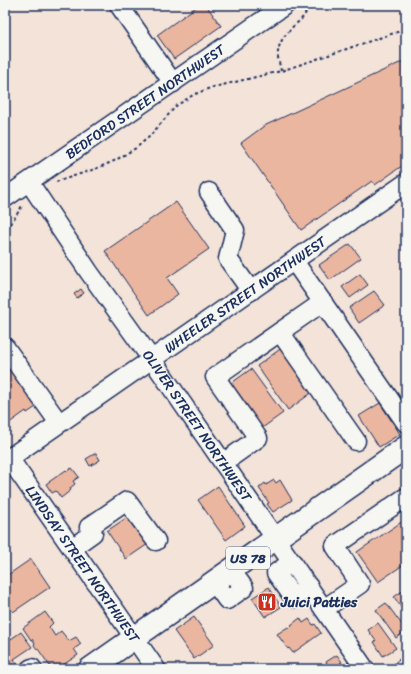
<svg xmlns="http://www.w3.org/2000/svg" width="411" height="674" font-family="Sriracha,sans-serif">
<rect width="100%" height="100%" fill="#f3e3d9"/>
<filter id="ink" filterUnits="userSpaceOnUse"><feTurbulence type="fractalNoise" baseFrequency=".025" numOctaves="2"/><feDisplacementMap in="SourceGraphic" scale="8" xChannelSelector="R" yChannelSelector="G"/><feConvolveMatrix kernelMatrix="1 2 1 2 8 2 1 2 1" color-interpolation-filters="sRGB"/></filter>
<g filter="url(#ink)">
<g fill="#ebb69f" stroke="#1b2f5e">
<path d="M199 5H206L221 26 174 59 157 35Z"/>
<path d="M406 60V163L375 185 372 181 301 230 241 143 264 126Z"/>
<path d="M176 202 209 249 167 278 178 294 149 315 105 251Z"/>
<path d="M350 244 361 258 330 280 319 265Z"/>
<path d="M360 274 368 285 350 298 342 287Z"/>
<path d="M81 289 84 293 77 298 74 294Z"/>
<path d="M374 291 385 305 359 323 349 308Z"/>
<path d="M283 347 314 391 288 410 257 366Z"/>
<path d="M5 360 39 405 27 413 26 411 5 426Z"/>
<path d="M251 369 283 413 258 431 226 387Z"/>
<path d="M380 403 400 434 379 447 359 416Z"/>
<path d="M96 453 100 460 90 466 86 459Z"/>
<path d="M72 468 79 477 73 481 75 484 70 488 71 490 61 498 56 491 52 493 46 484 66 470 67 471Z"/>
<path d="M274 480 276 483 280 480 292 500 273 512 267 504 269 503 259 488 265 483 266 485Z"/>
<path d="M218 486 245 526 226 540 198 500Z"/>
<path d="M132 514 151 542 126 559 107 531Z"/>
<path d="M406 519V563L378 582 357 552Z"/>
<path d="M31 559 50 587 13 612 5 601V577Z"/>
<path d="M269 587 281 607 265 617 252 598Z"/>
<path d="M404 590 406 592V614L394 597Z"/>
<path d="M386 603 406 630V631L396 638 376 610Z"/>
<path d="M45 612 53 623 49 627 55 636 61 631 69 641 76 637 81 644 74 649 78 655 57 669H52L38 649H37L34 645 35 643 32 639 31 640 23 628Z"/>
<path d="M194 617 214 645 194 659 174 631Z"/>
<path d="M300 618 303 623 309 619 313 625 315 624 321 633 293 653 289 648 288 649 277 634 288 627 289 629 292 626 291 625Z"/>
<path d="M378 623 396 648 383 656 374 642 376 641 368 630Z"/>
<path d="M21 632 32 647 14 659 21 669H5V643Z"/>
<path d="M337 655 342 662 340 663 344 669H331L326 662Z"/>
</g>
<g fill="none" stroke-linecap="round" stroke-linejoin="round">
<g stroke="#1b2f5e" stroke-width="21">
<g id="minor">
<path d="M119 5 173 83"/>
<path id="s1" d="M29 182 89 272 160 371 365 669"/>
<path d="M209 192 235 230 228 259 251 291"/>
<path id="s2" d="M5 198 285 5"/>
<path d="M294 261 406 423"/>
<path d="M280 332 356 441"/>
<path d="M5 347 59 423"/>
<path id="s3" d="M9 458 156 669"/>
<path id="s4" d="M5 461 406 183"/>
<path d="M223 463 258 438 215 377 323 302"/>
<path d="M72 548 93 533 89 527 127 501 156 541"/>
<path d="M292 562 276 573 294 598 309 587"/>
<path d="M214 582 227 600 244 588 231 570"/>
<path d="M324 609 360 584 335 546 406 497"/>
<path d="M30 669 32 668V669"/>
<path d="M403 669 406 667"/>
</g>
</g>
<g stroke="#1b2f5e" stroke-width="25">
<path id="major" d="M90 669 406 447"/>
</g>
<g stroke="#1b2f5e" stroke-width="2" stroke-dasharray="3 3" stroke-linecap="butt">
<path d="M281 71C280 65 277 57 278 52 279 43 284 36 290 30 296 22 309 17 306 5"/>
<path d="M56 182 95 169 114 161 136 148 150 136 176 106 193 95 210 88 281 71 406 29"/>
<path d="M5 235 7 230 22 206"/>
</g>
<use href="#minor" stroke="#f6f6f2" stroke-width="18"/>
<use href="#major" stroke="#f6f6f2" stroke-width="22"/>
</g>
</g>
<defs>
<g id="restaurant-square" transform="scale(1)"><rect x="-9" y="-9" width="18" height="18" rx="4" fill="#c8321e" stroke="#f6f6f2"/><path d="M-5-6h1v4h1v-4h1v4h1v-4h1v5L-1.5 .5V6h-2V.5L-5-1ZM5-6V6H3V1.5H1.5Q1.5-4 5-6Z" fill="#fff"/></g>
</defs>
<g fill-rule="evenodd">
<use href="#restaurant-square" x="267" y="602"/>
</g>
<g text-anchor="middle" stroke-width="3" stroke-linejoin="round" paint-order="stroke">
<rect fill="#f6f6f2" stroke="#5d6b8a" stroke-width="1" x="226" y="547" width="44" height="22" rx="3"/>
<g font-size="13" font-weight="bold" fill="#1b2f5e">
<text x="248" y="563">US 78</text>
</g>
<g font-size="14" fill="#1b2f5e" stroke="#f6f6f2">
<text dy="5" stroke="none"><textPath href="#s2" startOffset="170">BEDFORD STREET NORTHWEST</textPath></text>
<text dy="5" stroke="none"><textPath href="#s4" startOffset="292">WHEELER STREET NORTHWEST</textPath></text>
<text dy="5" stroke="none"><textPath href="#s1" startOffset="296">OLIVER STREET NORTHWEST</textPath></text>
<text dy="5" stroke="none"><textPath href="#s3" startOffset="129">LINDSAY STREET NORTHWEST</textPath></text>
</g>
<g font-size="14" font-weight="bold" fill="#1b2f5e" stroke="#f6f6f2" text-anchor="start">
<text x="281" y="607">Juici Patties</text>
</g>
</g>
<rect width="411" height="674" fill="none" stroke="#f6f6f2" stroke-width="20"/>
<rect x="10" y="10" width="391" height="654" fill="none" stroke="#1b2f5e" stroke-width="1.5" filter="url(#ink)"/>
</svg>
